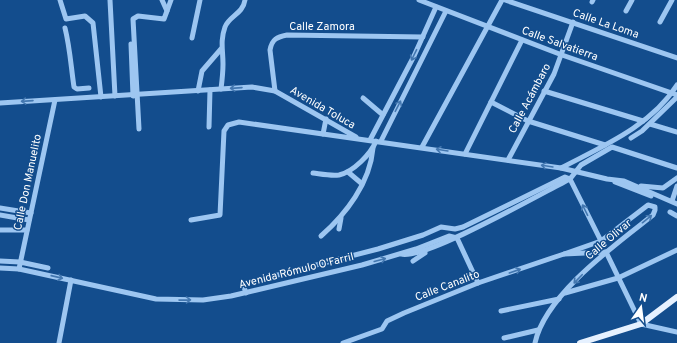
<svg xmlns="http://www.w3.org/2000/svg" width="677" height="343" font-family="Overpass,sans-serif">
<rect width="100%" height="100%" fill="#134d8d"/>
<g fill="none" stroke-linecap="round" stroke-linejoin="round">
<g stroke="#9dc6f1" stroke-width="5">
<path d="M60 0 66 19 85 16 93 23 101 97"/>
<path d="M110 0 115 96"/>
<path d="M419 0 562 55 677 95"/>
<path d="M505 0 677 58"/>
<path d="M592 2 593 0"/>
<path d="M167 11 171 0"/>
<path d="M626 11 632 0"/>
<path d="M660 22 672 0"/>
<path d="M65 28C70 48 71 67 74 87L77 89 89 88"/>
<path d="M192 38 200 0"/>
<path d="M131 44 133 96"/>
<path d="M221 89C222 81 223 72 223 64 223 50 220 41 225 27 229 16 243 14 245 0"/>
<path d="M198 91 202 71 221 49"/>
<path d="M275 91 270 50C272 39 277 37 287 35L423 37"/>
<path d="M544 91 643 121"/>
<path d="M363 98 383 115"/>
<path d="M491 102 528 121 605 145"/>
<path d="M0 103 252 87 275 91 356 137"/>
<path d="M650 124 677 132"/>
<path d="M209 127 210 90"/>
<path d="M139 129 133 19 138 16 164 19 167 11 162 0"/>
<path d="M323 134 326 119"/>
<path d="M631 138 642 131 677 97"/>
<path d="M370 140 414 56 436 7"/>
<path d="M381 141 446 11"/>
<path d="M422 147 502 0"/>
<path d="M465 154 522 40"/>
<path d="M508 160 554 74 573 22"/>
<path d="M561 168C603 146 651 126 677 85"/>
<path d="M348 172 361 183"/>
<path d="M313 173C321 174 330 176 339 175 353 172 371 154 376 141"/>
<path d="M615 182 651 196"/>
<path d="M641 186 663 188 677 178"/>
<path d="M672 201 677 186"/>
<path d="M0 208 31 213"/>
<path d="M670 212 677 216"/>
<path d="M0 215 29 220"/>
<path d="M191 220 220 215 224 131 228 125 239 122 561 168 607 179 624 181 677 204"/>
<path d="M339 229 341 218"/>
<path d="M0 230H27"/>
<path d="M321 236C346 214 370 183 373 148"/>
<path d="M457 238 478 283"/>
<path d="M606 252 641 324 677 332"/>
<path d="M401 254C421 262 544 192 570 179L581 165 612 147 677 168"/>
<path d="M0 261 20 262 48 268"/>
<path d="M413 261 425 253"/>
<path d="M0 268 19 269 156 299 203 300 231 296 362 265 416 249 449 236 457 238"/>
<path d="M19 269 55 100"/>
<path d="M246 293 243 284 378 249 423 235 441 227 455 229 463 227 565 177 570 179 601 241"/>
<path d="M565 293 618 278 677 250"/>
<path d="M501 311 559 299"/>
<path d="M504 338 538 330"/>
<path d="M59 343 71 280"/>
<path d="M343 343 382 329 387 321 404 313 478 283 564 254 606 252"/>
<path d="M535 343C545 295 615 245 653 215L655 210V207L648 205 601 241 564 254"/>
</g>
<path stroke="#e6f1ff" stroke-width="6" d="M580 343 641 324 677 297"/>
</g>
<defs><path id="oneway-shaft" d="M-6 0H5M1.5-3L5.5 0L1.5 3" fill="none" stroke-width="1.6" stroke-linecap="round" stroke-linejoin="round"/></defs>
<g stroke="#4377b0">
<use href="#oneway-shaft" transform="translate(414 55) rotate(116)"/>
<use href="#oneway-shaft" transform="translate(236 88) rotate(176)"/>
<use href="#oneway-shaft" transform="translate(27 101) rotate(176)"/>
<use href="#oneway-shaft" transform="translate(398 106) rotate(-63)"/>
<use href="#oneway-shaft" transform="translate(442 150) rotate(-171)"/>
<use href="#oneway-shaft" transform="translate(547 166) rotate(-171)"/>
<use href="#oneway-shaft" transform="translate(585 210) rotate(-116)"/>
<use href="#oneway-shaft" transform="translate(647 219) rotate(-39)"/>
<use href="#oneway-shaft" transform="translate(380 260) rotate(-15)"/>
<use href="#oneway-shaft" transform="translate(515 271) rotate(-19)"/>
<use href="#oneway-shaft" transform="translate(57 277) rotate(13)"/>
<use href="#oneway-shaft" transform="translate(578 279) rotate(134)"/>
<use href="#oneway-shaft" transform="translate(185 300) rotate(-1)"/>
</g>
<g text-anchor="middle" stroke-width="3" stroke-linejoin="round" paint-order="stroke">
<g font-size="11" fill="#fff" stroke="#134d8d">
<text transform="translate(606 23) rotate(19)" y="4">Calle La Loma</text>
<text x="322" y="30">Calle Zamora</text>
<text transform="translate(560 43) rotate(20)" y="4">Calle Salvatierra</text>
<text transform="translate(529 98) rotate(-62)" y="4">Calle Acámbaro</text>
<text transform="translate(323 107) rotate(30)" y="4">Avenida Toluca</text>
<text transform="translate(27 182) rotate(-78)" y="4">Calle Don Manuelito</text>
<text transform="translate(608 239) rotate(-40)" y="4">Calle Olivar</text>
<text transform="translate(296 270) rotate(-14)" y="4">Avenida Rómulo O'Farril</text>
<text transform="translate(447 285) rotate(-21)" y="4">Calle Canalito</text>
</g>
</g>
<g transform="translate(641 307) rotate(14)" stroke="#134d8d" stroke-width="3" paint-order="stroke">
<path d="M0-3L7 15L0 10L-7 15Z" fill="#ffffff"/>
<text y="-6" font-size="11" font-weight="bold" text-anchor="middle" fill="#ffffff">N</text>
</g>
</svg>
